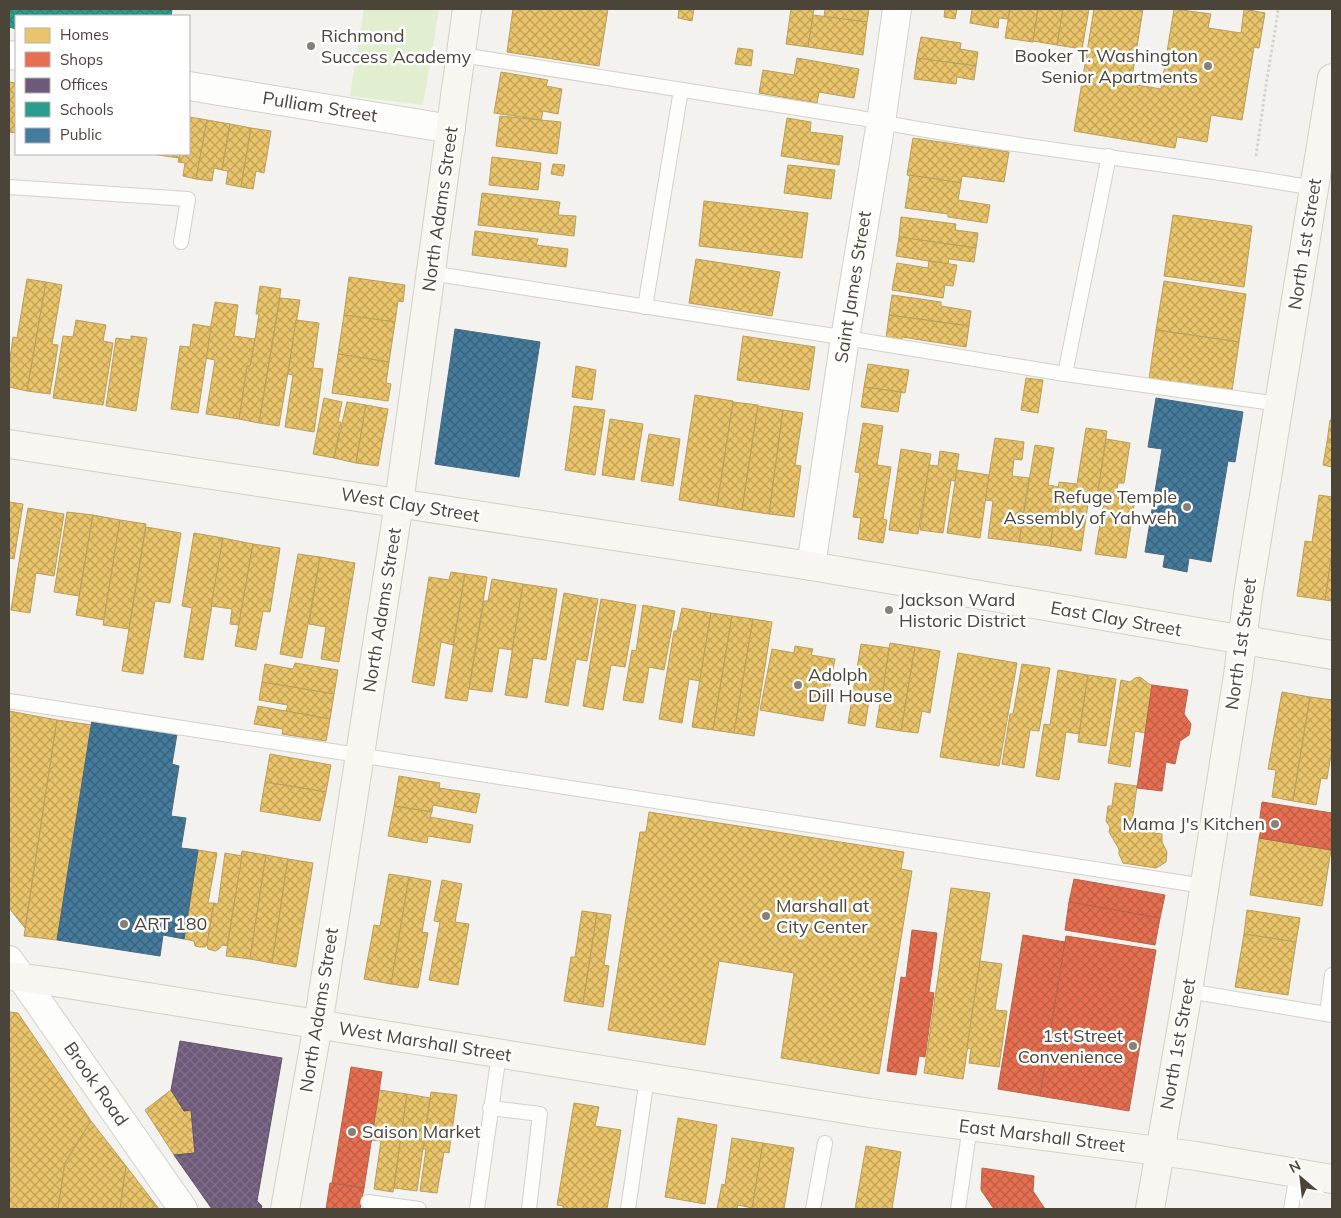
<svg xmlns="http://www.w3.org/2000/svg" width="1341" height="1218" font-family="Mulish,sans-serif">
<defs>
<pattern id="homes-cross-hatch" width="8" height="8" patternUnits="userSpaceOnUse" patternTransform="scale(1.25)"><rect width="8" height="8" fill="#e9c46a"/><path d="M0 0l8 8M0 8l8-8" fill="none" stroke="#bfa158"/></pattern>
<pattern id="shops-cross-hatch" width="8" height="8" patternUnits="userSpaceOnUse" patternTransform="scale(1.25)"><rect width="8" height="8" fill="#e76f51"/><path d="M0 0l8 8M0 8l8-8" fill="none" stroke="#bd5d44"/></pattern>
<pattern id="offices-cross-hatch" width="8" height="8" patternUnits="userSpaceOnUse" patternTransform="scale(1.25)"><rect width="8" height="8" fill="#6d597a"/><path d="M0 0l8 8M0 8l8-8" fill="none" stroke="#7f6f89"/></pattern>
<pattern id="schools-cross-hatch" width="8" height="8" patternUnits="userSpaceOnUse" patternTransform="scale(1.25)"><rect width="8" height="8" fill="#2a9d8f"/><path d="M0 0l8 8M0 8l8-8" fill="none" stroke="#268276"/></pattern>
<pattern id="public-cross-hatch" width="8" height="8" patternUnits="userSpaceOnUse" patternTransform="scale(1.25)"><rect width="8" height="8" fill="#457b9d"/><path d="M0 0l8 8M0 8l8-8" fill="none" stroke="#39617a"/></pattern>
</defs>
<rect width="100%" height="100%" fill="#f4f2ee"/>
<path fill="#e1eecf" d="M364 9H439L423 105 350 96Z"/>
<g fill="url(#homes-cross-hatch)" stroke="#ba9e5b">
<path d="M513 9H608L599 66 507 52Z"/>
<path d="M679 9H694L692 21 678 18Z"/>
<path d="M791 9H814L808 47 786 44Z"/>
<path d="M825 9H869L867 22 824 17Z"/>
<path d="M945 9H957L955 19 944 17Z"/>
<path d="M972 9H1010L1008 19 999 18 998 28 970 23Z"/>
<path d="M1010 9H1038L1033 42 1005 38Z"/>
<path d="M1038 9H1063L1057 45 1033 41Z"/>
<path d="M1063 9H1089L1082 49 1057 45Z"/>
<path d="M1094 9H1143L1131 84 1161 89 1174 9 1211 14 1208 28 1241 33 1244 9 1265 13 1259 48 1254 47 1242 120 1211 115 1207 142 1177 137 1175 148 1074 131Z"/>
<path d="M813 15 867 22 863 55 808 47Z"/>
<path d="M921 37 961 43 960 49 978 52 976 66 917 58Z"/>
<path d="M738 48 753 50 751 66 735 64Z"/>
<path d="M797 58 859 69 854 98 819 92 817 103 759 93 763 70 794 75Z"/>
<path d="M917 58 976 66 974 80 957 77 956 84 914 79Z"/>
<path d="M501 72 548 80 546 86 562 89 558 114 543 111 541 120 494 113Z"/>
<path d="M9 82 16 83V133L9 132Z"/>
<path d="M500 116 561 122 557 154 496 146Z"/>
<path d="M189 117 207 120 196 179 183 176 185 163 178 162 180 154H189Z"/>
<path d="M787 118 811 122 810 132 843 136 839 165 781 156Z"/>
<path d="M207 120 230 124 222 170 214 168 212 181 196 179Z"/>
<path d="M230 124 251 128 241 187 226 184 228 171 222 170Z"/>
<path d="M251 128 271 131 264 173 256 171 253 189 241 187Z"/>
<path d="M913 138 1009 152 1004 182 962 176 961 183 907 175Z"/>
<path d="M151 154H180L179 158Z"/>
<path d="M492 157 541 163 538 190 489 185Z"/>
<path d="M553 164 565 165 563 176 551 174Z"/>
<path d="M788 165 835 170 831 199 784 193Z"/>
<path d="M910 175 961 183 958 200 990 205 987 223 948 217V214L905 208Z"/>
<path d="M482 193 560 202 558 215 576 216 574 236 478 225Z"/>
<path d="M704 201 808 213 802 258 699 246Z"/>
<path d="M1173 215 1252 226 1244 287 1164 276Z"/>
<path d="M901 217 956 224 955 230 978 233 976 248 899 237Z"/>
<path d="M475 231 538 239 536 245 568 249 566 267 472 255Z"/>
<path d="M899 237 976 248 974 262 949 259 948 264 896 256Z"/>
<path d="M696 259 780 272 772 316 689 303Z"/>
<path d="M929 261 957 265 953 286 945 285 943 298 892 290 897 263 928 268Z"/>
<path d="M349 277 405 285 403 302 398 301 395 322 344 315Z"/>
<path d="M27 279 46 282 27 391 9 387V366L13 337 17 338Z"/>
<path d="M1164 281 1246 294 1239 342 1156 330Z"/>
<path d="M46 282 62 285 52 344 58 345 50 394 27 391Z"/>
<path d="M260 286 281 289 259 423 239 419 247 366H250L255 339 259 314H256Z"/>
<path d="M892 295 941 302V306L971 311 969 326 889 315Z"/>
<path d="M280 298 300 300 279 426 259 423Z"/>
<path d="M215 302 238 305 234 336 255 339 250 366H247L239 419 206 414 215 360 205 358Z"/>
<path d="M344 315 395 322 389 362 338 354Z"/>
<path d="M889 315 969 326 966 347 902 337V341L886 338Z"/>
<path d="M76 320 106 325 103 341 113 343 103 405 53 398 63 336 73 337Z"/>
<path d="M296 320 319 323 313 368 323 369 314 432 285 427 293 375 288 374Z"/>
<path d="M193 324 211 327 198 413 171 409 180 346 190 347Z"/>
<path d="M1156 330 1239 342 1232 391 1149 379Z"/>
<path d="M131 336 147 338 136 411 106 406 116 338 131 340Z"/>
<path d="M743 336 815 347 809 390 737 380Z"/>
<path d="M338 354 389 362 386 383 391 384 388 401 332 393Z"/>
<path d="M868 364 909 370 905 393 864 387Z"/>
<path d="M576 366 596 370 592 400 572 397Z"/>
<path d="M1026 378 1043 380 1038 413 1021 410Z"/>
<path d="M864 387 901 392 898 412 861 407Z"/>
<path d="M695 395 733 401 717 506 679 500Z"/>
<path d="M324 398 342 402 338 422H341L334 458 313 454Z"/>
<path d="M347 402 366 405 356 463 334 458Z"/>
<path d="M733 402 758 405 742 510 717 506Z"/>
<path d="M366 405 388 409 378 466 356 463Z"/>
<path d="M574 406 605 410 595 475 565 470Z"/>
<path d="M758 406 783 410 769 514 742 510Z"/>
<path d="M783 410 803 413 795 465 801 466 794 517 769 514Z"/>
<path d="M610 419 643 424 634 480 602 475Z"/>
<path d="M1330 420H1332V443L1327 442Z"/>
<path d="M863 423 883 426 877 465 891 467 883 519 887 520 883 543 858 539 861 518 853 517 860 473 855 472Z"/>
<path d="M1086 428 1107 431 1096 505 1088 504 1081 551 1050 546 1059 482 1077 484Z"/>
<path d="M649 434 680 439 673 486 641 481Z"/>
<path d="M995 438 1024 442 1022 460 1014 459 1012 476 1029 478 1019 542 988 538 993 501 985 500Z"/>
<path d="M1106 439 1130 443 1124 483H1118L1116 497 1135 499 1126 558 1095 554 1103 506 1096 505Z"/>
<path d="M1327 442 1332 443V467L1323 465Z"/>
<path d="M1035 445 1054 448 1048 485 1059 487 1050 546 1019 542Z"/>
<path d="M901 449 931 454 918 534 889 530Z"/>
<path d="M940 451 959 454 955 481 951 480 943 533 920 530 929 465 938 466Z"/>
<path d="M957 470 989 475 980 538 947 533Z"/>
<path d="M1319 495 1332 497V553L1325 600 1297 596 1305 541 1312 542Z"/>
<path d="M9 502 23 504 14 559 9 558Z"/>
<path d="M28 508 64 514 54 576 36 573 30 613 11 610Z"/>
<path d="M67 512 93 515 79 596 54 592Z"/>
<path d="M93 515 120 520 104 620 76 615Z"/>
<path d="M120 520 146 524 129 629 103 625Z"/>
<path d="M146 527 181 533 170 603 155 601 143 674 122 671Z"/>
<path d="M194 533 223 538 203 660 184 657 192 608 182 606Z"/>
<path d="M223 538 253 544 239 625 230 624 232 609 211 606Z"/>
<path d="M253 544 280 548 270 612 263 611 256 650 235 646Z"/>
<path d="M1332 553V601L1325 600Z"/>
<path d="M298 554 320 557 302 658 280 654Z"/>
<path d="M320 557 355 563 339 662 321 659 326 627 309 624Z"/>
<path d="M451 572 465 574 453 645 441 642 434 686 412 682 429 577 449 580Z"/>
<path d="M465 574 487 577 467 701 445 698Z"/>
<path d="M492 579 523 584 512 650 499 648 492 692 469 689 484 601H488Z"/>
<path d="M523 584 557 589 546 660 533 658 527 698 505 695Z"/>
<path d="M564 593 598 599 587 661 576 659 568 706 545 702Z"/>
<path d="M601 599 636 605 625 667 611 665 603 710 583 706Z"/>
<path d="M643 605 675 611 664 670 649 667 643 703 623 700 632 650 636 651Z"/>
<path d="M682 608 711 613 700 681 689 679 682 723 659 719 674 631H677Z"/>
<path d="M711 613 732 616 713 730 692 727Z"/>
<path d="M732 616 753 619 734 733 713 730Z"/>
<path d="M753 619 772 622 754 736 734 733Z"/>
<path d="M890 643 915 647 901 731 876 727Z"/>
<path d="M861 644 889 648 882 697 870 695 865 726 848 723Z"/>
<path d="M795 646 813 649 811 655 835 659 823 721 760 710 772 649 794 653Z"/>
<path d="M915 647 940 651 930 713 922 711 918 733 901 731Z"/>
<path d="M958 653 1017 663 999 766 940 757Z"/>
<path d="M295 663 338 670 334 694 262 682 265 664 293 669Z"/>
<path d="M1022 664 1050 668 1039 731 1030 730 1024 768 1002 764 1010 714H1013Z"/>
<path d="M1058 670 1088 675 1079 734 1066 732 1059 780 1036 776 1044 724 1050 725Z"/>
<path d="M1088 675 1116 679 1106 746 1078 742Z"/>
<path d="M1140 677 1149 684 1152 685 1145 733 1135 731 1130 767 1108 763 1121 680 1130 682 1135 678Z"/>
<path d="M262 682 334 694 330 719 286 711 288 705 259 700Z"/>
<path d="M1282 692 1310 697 1293 801 1272 797 1276 770 1268 769Z"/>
<path d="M1310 697 1332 700V749L1327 779 1321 778 1316 805 1293 801Z"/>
<path d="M258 706 330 719 326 741 282 734 283 729 254 724Z"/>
<path d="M9 711 57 720 25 928 9 908Z"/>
<path d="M57 720 92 725 57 940 24 936Z"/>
<path d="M270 754 331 765 326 792 265 782Z"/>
<path d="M399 776 440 783 439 788 480 794 476 813 433 805 432 812 394 806Z"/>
<path d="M265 782 326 792 320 821 260 811Z"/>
<path d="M1115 783 1137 786 1132 822 1135 830 1162 834V842L1167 852 1166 862 1156 868 1123 863 1119 854V849L1109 832 1110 827 1106 821 1108 806H1112Z"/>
<path d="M394 806 432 812 430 817 473 825 470 843 428 836 427 843 388 836Z"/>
<path d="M649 812 904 852 901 869 912 871 879 1074 781 1058 794 973 719 961 705 1045 608 1030 640 832H646Z"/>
<path d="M1259 838 1331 850 1322 906 1250 895Z"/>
<path d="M198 850 217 853 208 903H214L207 945 205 947H200L195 946 194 941 184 939Z"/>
<path d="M242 851 266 855 250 959 226 956Z"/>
<path d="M225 853 242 856 227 946 222 945 219 949 215 951 208 949 207 945 214 903 218 904Z"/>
<path d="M266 855 288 859 272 963 250 959Z"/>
<path d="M288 859 313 863 296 967 272 963Z"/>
<path d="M389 874 409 877 391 984 364 979 374 925 380 926Z"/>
<path d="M409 877 431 881 422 932 428 933 418 988 391 984Z"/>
<path d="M442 880 462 884 455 922 469 924 458 985 429 980 440 922 434 921Z"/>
<path d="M951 888 990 893 963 1079 924 1073Z"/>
<path d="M1247 910 1300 918 1296 942 1244 934Z"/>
<path d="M582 911 597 913 583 1004 564 1001 571 957H575Z"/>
<path d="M597 913 611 915 604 965 609 966 603 1007 583 1004Z"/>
<path d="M1244 934 1296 942 1288 995 1235 987Z"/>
<path d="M980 961 1002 964 995 1010 1007 1011 999 1067 969 1063 971 1049 967 1048Z"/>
<path d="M9 1012 18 1013 91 1121 65 1163 58 1209H9Z"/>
<path d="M171 1090 184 1111 191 1110 195 1153 174 1155 145 1110Z"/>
<path d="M379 1090 407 1094 393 1192 374 1189 381 1141 371 1140Z"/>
<path d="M431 1092 457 1095 449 1153 444 1152 437 1193 420 1191 426 1149H423Z"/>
<path d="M407 1094 430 1098 417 1191 394 1188Z"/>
<path d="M574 1103 599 1107 595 1126 621 1130 607 1209H563V1206L557 1205Z"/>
<path d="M678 1118 717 1125 705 1204 665 1197Z"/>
<path d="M91 1121 126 1166 120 1209H58L65 1163Z"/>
<path d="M732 1138 763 1143 752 1208 738 1205 737 1209H717L722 1184 725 1185Z"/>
<path d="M763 1143 794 1148 784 1209H752Z"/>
<path d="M866 1146 901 1152 892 1209H855Z"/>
<path d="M126 1166 159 1209H120Z"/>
</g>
<g fill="url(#shops-cross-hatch)" stroke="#b8624a">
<path d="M1152 685 1188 690 1184 714 1191 724 1189 735 1180 741 1175 764 1166 762 1162 791 1137 788Z"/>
<path d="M1262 802 1332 813 1331 850 1259 838 1262 826 1259 825Z"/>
<path d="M1074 879 1165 895 1160 918 1069 902Z"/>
<path d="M1069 902 1160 918 1155 945 1065 930Z"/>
<path d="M912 930 937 933 929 992 934 993 925 1057 919 1056 916 1075 887 1071 901 977 906 978Z"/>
<path d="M1023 935 1065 942 1040 1096 998 1089Z"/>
<path d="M1066 936 1156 950 1129 1111 1040 1096Z"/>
<path d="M351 1067 382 1072 364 1188 332 1183Z"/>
<path d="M982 1168 1034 1176 1033 1191 1045 1209H994L981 1190Z"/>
<path d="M330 1183 364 1188 360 1209H326Z"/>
</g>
<path fill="url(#offices-cross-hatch)" stroke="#635366" d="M180 1041 282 1058 257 1201 262 1206 261 1209H212L174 1155 195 1153 191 1110 184 1111 171 1090Z"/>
<path fill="url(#schools-cross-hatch)" stroke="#348275" d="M9 9H172L171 16H16V29L9 27Z"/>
<g fill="url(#public-cross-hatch)" stroke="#476a7f">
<path d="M455 329 540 342 519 477 435 464Z"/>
<path d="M1156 398 1243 412 1235 462 1228 461 1211 562 1189 558 1187 572 1163 567 1165 555 1145 552 1162 449 1148 447Z"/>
<path d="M92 720 177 734 172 764 179 766 171 816 186 818 181 848 198 850 184 939 163 935 160 956 57 940Z"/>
</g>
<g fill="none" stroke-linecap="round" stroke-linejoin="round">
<g stroke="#d2d0cb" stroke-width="16">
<g id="lane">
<path d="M462 55 860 118C1010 148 1163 161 1314 188"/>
<path d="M9 187 188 199 181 242"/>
<path d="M430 273 828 335 1065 374 1279 404"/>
<path d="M645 307 681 90"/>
<path d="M1065 374 1109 156"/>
<path d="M9 701 1204 886"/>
<path d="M1188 991 1332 1015"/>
<path d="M1327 1014 1332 975"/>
<path d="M490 1108 540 1114 529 1209"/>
<path d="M368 1202 419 1209"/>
<path d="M477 1209 499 1054"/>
<path d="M628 1209 647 1078"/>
<path d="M813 1209 825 1143"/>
<path d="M958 1209 970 1126"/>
<path d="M1291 1209 1297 1174"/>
</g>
</g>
<g stroke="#d2d0cb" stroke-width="30">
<g id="street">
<path d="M9 55 16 56"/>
<path d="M189 86 451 129"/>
<path d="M811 566 845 338 881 122 897 9"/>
<path d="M9 960 183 1209"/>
</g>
</g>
<g stroke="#d3cfc5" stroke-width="30">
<g id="secondary">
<path d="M9 444 811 566 1332 655"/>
<path d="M9 976 61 983 870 1113 1196 1156 1332 1179"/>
<path d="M285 1209 318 1025 399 503 467 9"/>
<path d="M1150 1209 1188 991 1238 675 1248 594 1332 78"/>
</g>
</g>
<path stroke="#d3d2cc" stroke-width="3" stroke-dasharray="2.5 2.5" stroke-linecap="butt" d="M1256 156 1266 85 1278 12 1276 9"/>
<use href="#lane" stroke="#fdfdfc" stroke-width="14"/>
<use href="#street" stroke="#fdfdfc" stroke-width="28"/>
<use href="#secondary" stroke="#f7f6f1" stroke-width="28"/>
</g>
<g fill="#868178" stroke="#fff" stroke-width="2">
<circle cx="311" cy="46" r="5"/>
<circle cx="1208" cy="66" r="5"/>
<circle cx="1187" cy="507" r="5"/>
<circle cx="889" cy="610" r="5"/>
<circle cx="798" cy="685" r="5"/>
<circle cx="1275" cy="824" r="5"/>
<circle cx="766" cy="916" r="5"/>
<circle cx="124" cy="924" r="5"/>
<circle cx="1133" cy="1046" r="5"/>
<circle cx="352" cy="1132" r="5"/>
</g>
<g text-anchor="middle" stroke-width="5" stroke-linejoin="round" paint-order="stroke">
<g font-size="18" fill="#4b4439" stroke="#fff" text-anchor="start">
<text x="321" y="42">Richmond<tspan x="321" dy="21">Success Academy</tspan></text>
<text x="1198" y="62" text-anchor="end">Booker T. Washington<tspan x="1198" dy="21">Senior Apartments</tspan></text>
<text x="1177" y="503" text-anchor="end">Refuge Temple<tspan x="1177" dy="21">Assembly of Yahweh</tspan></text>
<text x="899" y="606">Jackson Ward<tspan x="899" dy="21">Historic District</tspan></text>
<text x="808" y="681">Adolph<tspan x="808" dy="21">Dill House</tspan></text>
<text x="1265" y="830" text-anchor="end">Mama J's Kitchen</text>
<text x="776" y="912">Marshall at<tspan x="776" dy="21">City Center</tspan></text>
<text x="134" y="930">ART 180</text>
<text x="1123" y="1042" text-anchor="end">1st Street<tspan x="1123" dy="21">Convenience</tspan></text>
<text x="362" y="1138">Saison Market</text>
</g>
<g font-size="18" fill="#4b4439" stroke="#fff">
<text transform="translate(320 107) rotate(9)" y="6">Pulliam Street</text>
<text transform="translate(440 209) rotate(-82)" y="6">North Adams Street</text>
<text transform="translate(1305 244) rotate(-81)" y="6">North 1st Street</text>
<text transform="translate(853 287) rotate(-81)" y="6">Saint James Street</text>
<text transform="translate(410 505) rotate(9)" y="6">West Clay Street</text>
<text transform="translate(382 610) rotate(-81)" y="6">North Adams Street</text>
<text transform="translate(1116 619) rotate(10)" y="6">East Clay Street</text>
<text transform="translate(1241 644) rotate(-82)" y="6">North 1st Street</text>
<text transform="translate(319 1010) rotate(-81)" y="6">North Adams Street</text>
<text transform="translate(425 1042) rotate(9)" y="6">West Marshall Street</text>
<text transform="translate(1178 1044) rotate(-80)" y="6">North 1st Street</text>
<text transform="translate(96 1084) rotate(55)" y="6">Brook Road</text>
<text transform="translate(1042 1136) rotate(7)" y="6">East Marshall Street</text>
</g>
</g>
<rect width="1341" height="1218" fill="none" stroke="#4b4439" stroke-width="20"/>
<rect x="15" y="15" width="175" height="140" fill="#ffffff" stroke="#b7b4b0"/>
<rect x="25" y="28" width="25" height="15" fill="#e9c46a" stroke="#b7b4b0"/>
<text x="60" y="40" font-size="15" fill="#4b4439">Homes</text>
<rect x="25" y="52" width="25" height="15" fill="#e76f51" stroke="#b7b4b0"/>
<text x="60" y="65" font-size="15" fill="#4b4439">Shops</text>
<rect x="25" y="78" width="25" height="15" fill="#6d597a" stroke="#b7b4b0"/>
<text x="60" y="90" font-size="15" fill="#4b4439">Offices</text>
<rect x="25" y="102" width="25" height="15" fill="#2a9d8f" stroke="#b7b4b0"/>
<text x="60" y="115" font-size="15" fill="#4b4439">Schools</text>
<rect x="25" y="128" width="25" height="15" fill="#457b9d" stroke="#b7b4b0"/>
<text x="60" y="140" font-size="15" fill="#4b4439">Public</text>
<g transform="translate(1301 1178) rotate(332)" stroke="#ffffff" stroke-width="4" paint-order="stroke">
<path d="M0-4L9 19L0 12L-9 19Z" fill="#4b4439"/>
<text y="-8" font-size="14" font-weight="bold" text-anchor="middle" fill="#4b4439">N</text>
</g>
</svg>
